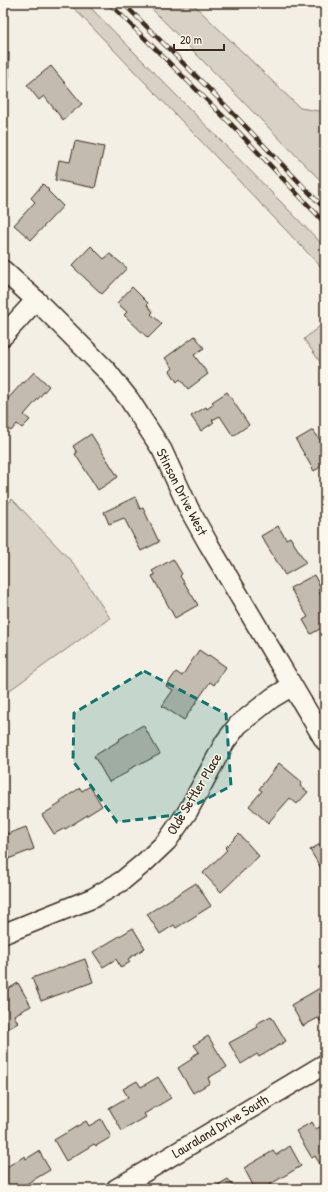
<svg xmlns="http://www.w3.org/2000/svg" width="328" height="1192" font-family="'Patrick Hand',sans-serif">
<rect width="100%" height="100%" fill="#f3efe4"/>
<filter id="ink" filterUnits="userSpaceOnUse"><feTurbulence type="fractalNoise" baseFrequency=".025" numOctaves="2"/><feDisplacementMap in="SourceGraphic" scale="8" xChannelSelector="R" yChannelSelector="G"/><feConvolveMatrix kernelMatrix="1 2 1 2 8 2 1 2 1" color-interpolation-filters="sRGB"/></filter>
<g filter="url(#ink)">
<g fill="#d8d1c6" stroke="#8a7e72">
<path d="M69 3H86L325 247V271Z"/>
<path d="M146 3H192L300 108 325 112V185Z"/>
<path d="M325 322V369L304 339Z"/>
<path d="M12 499 74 564 110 618 3 695V510Z"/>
</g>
<g fill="#c3bbb0" stroke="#3b2a1e">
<rect x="3" y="53" width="6" height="25"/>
<path d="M51 66 82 104 63 120 44 96 39 100 27 85Z"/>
<path d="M75 141 104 147 95 188 55 180 59 160 70 162Z"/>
<path d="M43 184 49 190 48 191 63 206 31 240 14 225 35 202 31 198Z"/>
<path d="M91 246 104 259 110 254 127 268 102 294 72 266Z"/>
<path d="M132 287 148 303 147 305 153 312 151 314 162 324 148 338 124 315 127 312 117 303Z"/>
<path d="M195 336 204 348 194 355 208 374 188 389 180 379 177 382 170 371 173 368 165 358Z"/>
<path d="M34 372 49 386 24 415 30 420 22 428 17 424 11 431 3 424V404L23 382 24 383Z"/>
<path d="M227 392 249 425 233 436 220 416 212 420 214 422 201 431 191 416 206 407 207 409 214 404 212 402Z"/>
<path d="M313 430 325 447V464L314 471 296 440Z"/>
<path d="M91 434 118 477 98 490 75 454 77 453 73 446Z"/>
<path d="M135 497 140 509 143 508 159 542 141 551 124 518 109 524 104 512Z"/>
<path d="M278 526 286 539 290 537 306 563 285 575 261 536Z"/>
<path d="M173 559 182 574 180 576 198 605 175 618 152 576 155 575 152 571Z"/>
<path d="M314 575 321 588 318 590 325 603V626L311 634 303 620 308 617 290 588Z"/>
<path d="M199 650 208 656 209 655 226 667 214 685 210 682 184 720 162 706 173 690 166 686 176 672 182 676Z"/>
<path d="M143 725 160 754 139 765V764L128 770V772L109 782 94 756 120 740 119 739Z"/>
<path d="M279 763 302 782 300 786 308 792 297 804 290 798 268 823 249 806 262 791 259 789Z"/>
<path d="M90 786 102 806 65 829V828L54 834 42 815 61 803 60 801 80 788 82 791Z"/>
<path d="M3 825 7 834 26 827 34 849 3 861Z"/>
<path d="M239 834 259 856 221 892 203 873 227 850 225 848Z"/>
<path d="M325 841V875L310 850Z"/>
<path d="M196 883 211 906 176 928 174 925 160 934 147 914Z"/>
<path d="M133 928 145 948 128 959 130 962 121 968 116 959 103 967 93 952Z"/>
<path d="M85 959 93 982 41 1001 32 978Z"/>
<path d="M18 983 31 1006 14 1015 18 1023 8 1029 3 1022V992Z"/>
<path d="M325 985V1018L320 1021 318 1018 303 1026 291 1005Z"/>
<path d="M271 1016 286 1041 259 1057 257 1054 241 1064 229 1043 258 1027 256 1024Z"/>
<path d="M208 1036 227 1067 208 1078 210 1083 193 1093 178 1068 192 1059 191 1057 199 1052 194 1045Z"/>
<path d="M158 1077 171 1098 144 1114 146 1117 122 1131 109 1108 128 1097 123 1089 137 1081 141 1087Z"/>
<path d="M101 1119 111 1137 96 1146 94 1144 66 1161 54 1140 86 1121 89 1126Z"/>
<path d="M312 1122 316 1129 325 1124V1161L320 1164 315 1156 312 1158 296 1131Z"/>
<path d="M290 1146 301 1166 269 1185 271 1189H255L244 1168 273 1151 276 1155Z"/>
<path d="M39 1151 50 1170 18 1189H5L3 1185V1169L25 1156 26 1159Z"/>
<path d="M228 1179 235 1189H211Z"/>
</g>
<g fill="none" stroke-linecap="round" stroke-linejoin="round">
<g stroke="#3b2a1e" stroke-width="22">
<g id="street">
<path d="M3 270 36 300 107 371 129 399 162 450 189 509 208 543 325 741"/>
<path d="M3 336 36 300"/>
<path d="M3 934 93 898 122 881 145 862 167 841 188 811 225 742 238 725 272 698 292 686"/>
<path d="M116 1189 325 1064"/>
</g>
</g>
<use href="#street" stroke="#fbf7ec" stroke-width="19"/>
<g stroke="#3b2a1e" stroke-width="4.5">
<g id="rail">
<path d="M109 3 231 124 325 223"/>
<path d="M123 3 227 107 325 209"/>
</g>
</g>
<use href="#rail" stroke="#fbf7ec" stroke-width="3" stroke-dasharray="9" stroke-linecap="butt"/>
</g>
</g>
<path fill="#0f766e" fill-opacity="0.2" stroke="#0f766e" stroke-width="3" stroke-dasharray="8 5" stroke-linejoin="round" d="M144 671 226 714 231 786 176 815 117 822 73 761 74 713Z"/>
<g text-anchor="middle" stroke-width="3" stroke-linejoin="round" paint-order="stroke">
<g font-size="14" fill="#3b2a1e" stroke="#fbf7ec">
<text transform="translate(182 492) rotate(63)" y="5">Stinson Drive West</text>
<text transform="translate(194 794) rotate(-59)" y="5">Olde Settler Place</text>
<text transform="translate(220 1126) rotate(-31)" y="5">Lauraland Drive South</text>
</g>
</g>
<rect width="328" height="1192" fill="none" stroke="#fbf7ec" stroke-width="16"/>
<rect x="8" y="8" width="312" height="1176" fill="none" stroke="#3b2a1e" stroke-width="1.5" filter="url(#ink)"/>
<path d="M174 44v6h50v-6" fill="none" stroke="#3b2a1e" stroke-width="2"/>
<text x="180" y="44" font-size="12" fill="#3b2a1e" stroke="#fbf7ec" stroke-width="3" paint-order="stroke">20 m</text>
</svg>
